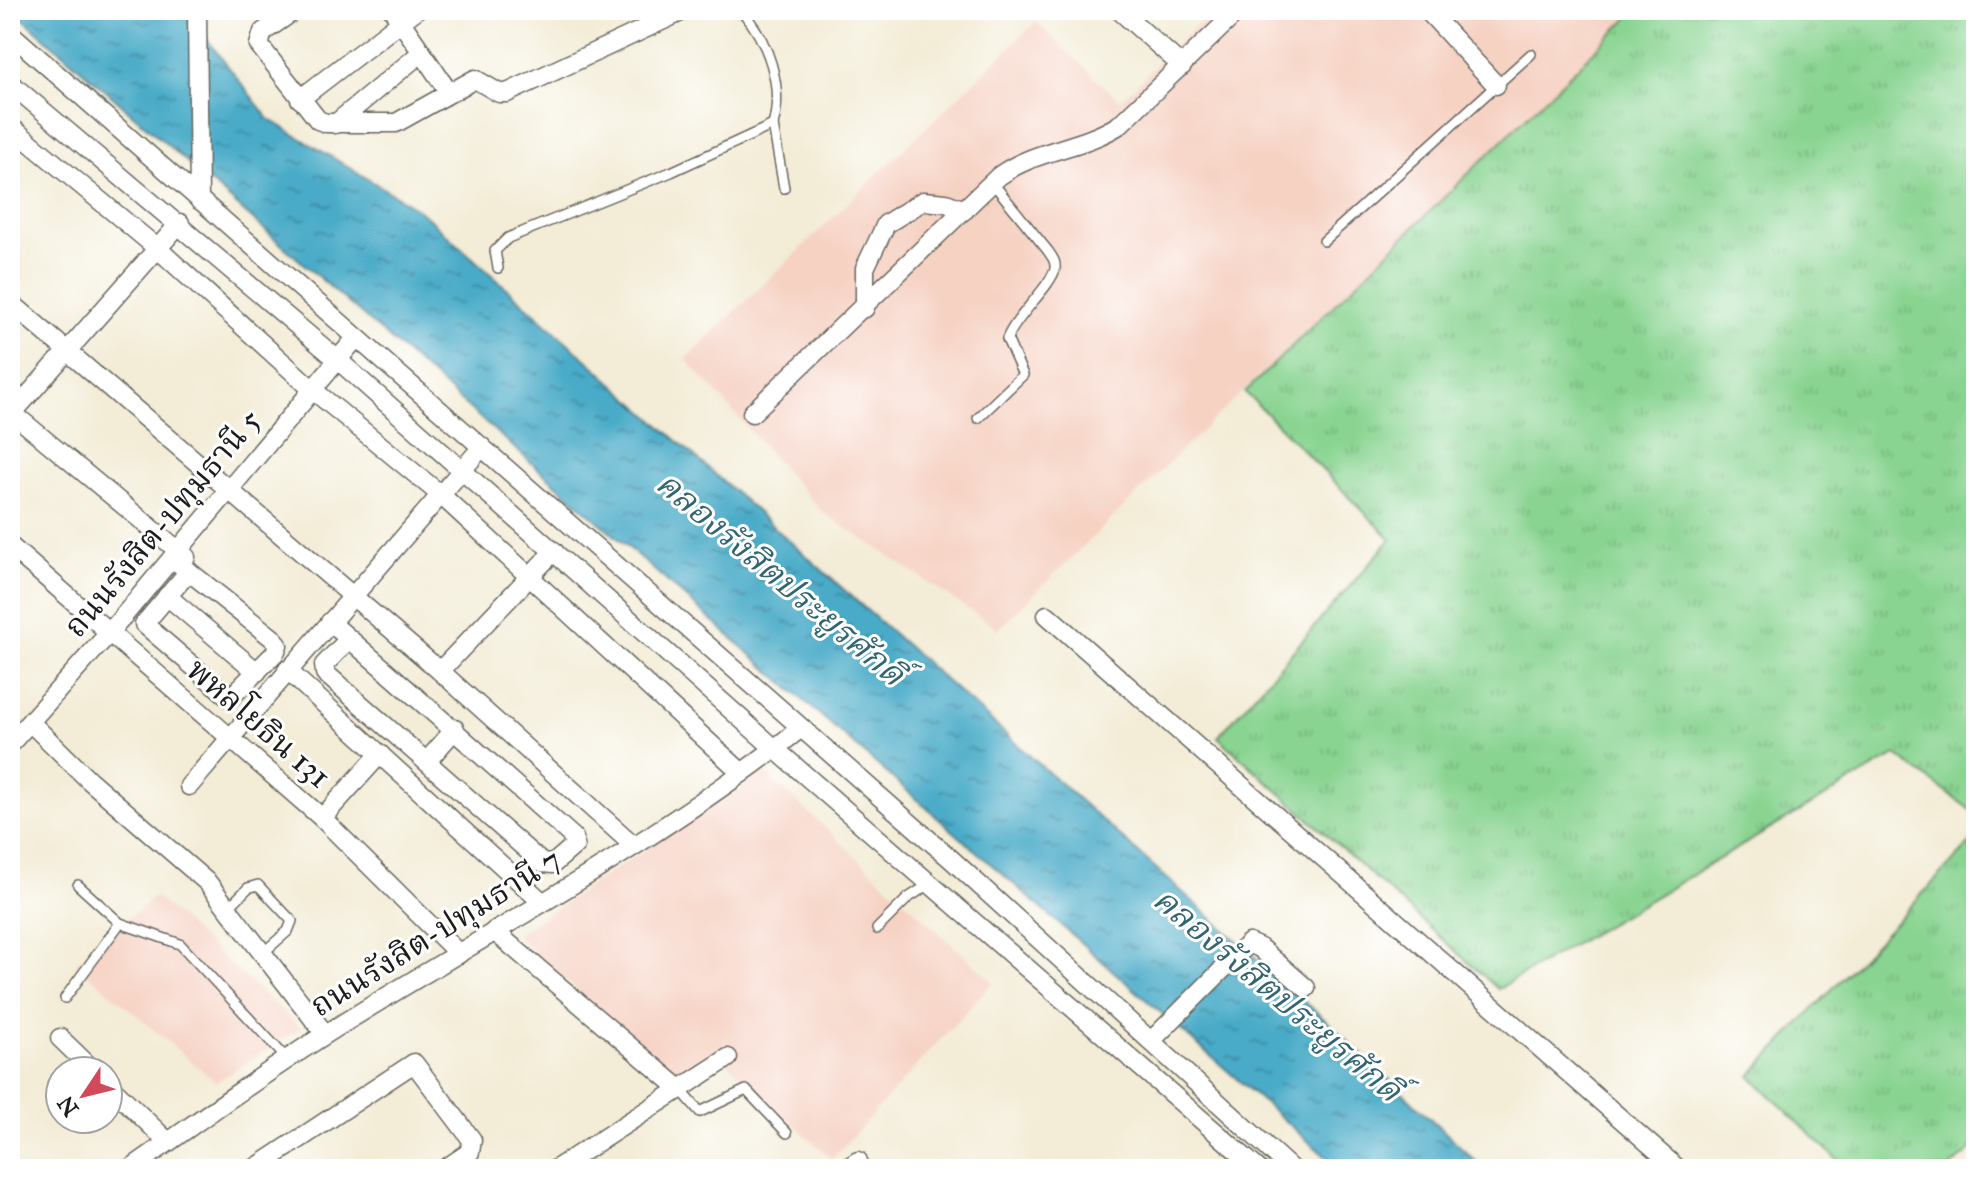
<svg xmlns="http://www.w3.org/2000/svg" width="1986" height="1179" font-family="'IM FELL Great Primer','Noto Serif Thai',serif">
<defs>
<pattern id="grass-tufts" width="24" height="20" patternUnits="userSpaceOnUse" patternTransform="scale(2)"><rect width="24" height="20" fill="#89d491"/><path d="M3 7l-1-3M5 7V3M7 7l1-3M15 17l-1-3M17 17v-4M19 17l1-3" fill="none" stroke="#76b57c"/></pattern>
<pattern id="water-ripples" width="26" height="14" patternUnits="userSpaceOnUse" patternTransform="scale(2)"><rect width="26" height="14" fill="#48abc8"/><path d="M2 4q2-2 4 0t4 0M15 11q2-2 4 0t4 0" fill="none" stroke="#3b8aa2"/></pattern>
</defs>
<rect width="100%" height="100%" fill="#fff"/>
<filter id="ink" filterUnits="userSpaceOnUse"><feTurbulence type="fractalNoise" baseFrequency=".0125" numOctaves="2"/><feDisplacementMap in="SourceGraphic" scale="16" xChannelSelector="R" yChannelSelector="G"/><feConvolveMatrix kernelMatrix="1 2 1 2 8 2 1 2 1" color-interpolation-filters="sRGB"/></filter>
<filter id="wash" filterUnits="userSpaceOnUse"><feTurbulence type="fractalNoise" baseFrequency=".006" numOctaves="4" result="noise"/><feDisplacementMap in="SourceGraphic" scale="32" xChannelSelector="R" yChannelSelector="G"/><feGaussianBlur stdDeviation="1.8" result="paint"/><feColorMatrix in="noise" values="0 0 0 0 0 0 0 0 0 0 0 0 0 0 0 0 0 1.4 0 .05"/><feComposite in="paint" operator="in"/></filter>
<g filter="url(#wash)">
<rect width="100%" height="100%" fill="#f3ecd6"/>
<g fill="#f6d2c3">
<path d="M1212 10H1636L998 629 821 511 686 359 1036 22 1120 101Z"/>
<path d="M763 771 993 982 832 1159 713 1050 680 1085 516 935Z"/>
<path d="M155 896 300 1028 216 1082 76 964Z"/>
</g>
<g fill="url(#grass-tufts)" stroke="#527856" stroke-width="2">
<path d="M1636 10H1976V814L1896 755 1498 989 1218 737 1391 539 1245 392Z"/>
<path d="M1976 837V1146L1948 1169H1847L1750 1076Z"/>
</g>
<path fill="url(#water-ripples)" stroke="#326472" stroke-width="2" d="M13 10H184L269 119 419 210 1331 1025 1484 1169H1340Z"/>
</g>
<g filter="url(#ink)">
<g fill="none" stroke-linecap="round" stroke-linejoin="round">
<g stroke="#67655d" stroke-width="12">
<g id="service">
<path d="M773 125 784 188"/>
<path d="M1324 241 1531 54"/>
<path d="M498 268 495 251 508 238 671 172 773 125C784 86 768 40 741 10"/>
<path d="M978 418 1023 375 1007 339C1016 316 1051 286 1055 269 1056 261 1052 257 1048 251L992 182"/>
<path d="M78 885 120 923 180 944 287 1059"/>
<path d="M229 907 248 888 258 885 292 921 288 931 264 952"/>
<path d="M877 929 908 898 931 883"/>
<path d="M65 998 120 923"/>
<path d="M680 1089 700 1112 746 1090 787 1133"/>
</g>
</g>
<g stroke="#67655d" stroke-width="21">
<g id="minor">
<path d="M197 10 199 200"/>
<path d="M295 10 263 32 259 45 318 120 326 123H396L475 79 499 93H507L685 10"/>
<path d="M393 10 448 91"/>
<path d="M1119 10 1182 66"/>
<path d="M1427 10 1496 85"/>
<path d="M10 33 952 860 1291 1169"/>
<path d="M10 83 338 360 775 749 1258 1169"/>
<path d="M300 99 416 10"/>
<path d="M335 124 421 53"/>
<path d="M10 126 157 248 313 390 441 495 742 773"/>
<path d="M10 302 440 671 632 844"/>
<path d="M865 308V268L886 224 923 201 946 203 965 210"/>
<path d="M10 411 186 557"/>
<path d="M752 413 999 176C1036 149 1081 149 1119 125L1239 10"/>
<path d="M10 416 180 223"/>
<path d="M10 546 322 818 459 954"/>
<path d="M172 558 275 640 278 645 275 653 230 698 144 624 189 571"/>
<path d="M167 596 257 672"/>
<path d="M1047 615 1678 1169"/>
<path d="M330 622C412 693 493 765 574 838L575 845 553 864 542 863 325 673 324 665 349 639"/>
<path d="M287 670 542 902"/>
<path d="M440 671 554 551"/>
<path d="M31 723 89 780 208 883 325 1034"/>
<path d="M10 744 110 632 356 338"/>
<path d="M428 760 455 729"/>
<path d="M189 786 482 447"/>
<path d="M322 818 380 754"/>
<path d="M494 931 680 1089"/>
<path d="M60 1038 94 1071"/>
<path d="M1151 1041 1249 943 1260 948 1306 988"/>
<path d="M108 1084 168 1142"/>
<path d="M130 1169C195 1124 259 1076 326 1034 482 936 657 843 801 728"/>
<path d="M254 1169 414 1063 472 1140 470 1152 445 1169"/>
<path d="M556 1169 728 1058"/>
<path d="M846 1169 858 1161"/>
</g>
</g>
<use href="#service" stroke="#fff" stroke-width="9"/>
<use href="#minor" stroke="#fff" stroke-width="18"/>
</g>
</g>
<g text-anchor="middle" stroke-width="6" stroke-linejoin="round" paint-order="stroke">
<g font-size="32" fill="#1c1c1c" stroke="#fff">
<text transform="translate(162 523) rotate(-50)" y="11">ถนนรังสิต-ปทุมธานี 5</text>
<text transform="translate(259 723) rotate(41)" y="11">พหลโยธิน 131</text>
<text transform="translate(435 932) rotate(-32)" y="11">ถนนรังสิต-ปทุมธานี 7</text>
</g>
<g font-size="34" font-style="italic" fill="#326472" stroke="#fff">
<text transform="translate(781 578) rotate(40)" y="12">คลองรังสิตประยูรศักดิ์</text>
<text transform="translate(1278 994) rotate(40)" y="12">คลองรังสิตประยูรศักดิ์</text>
</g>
</g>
<rect width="1986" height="1179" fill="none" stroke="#fff" stroke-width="40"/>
<g transform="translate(84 1095) rotate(235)"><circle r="38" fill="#ffffff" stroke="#a4a4a4" stroke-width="2"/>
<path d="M0-6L14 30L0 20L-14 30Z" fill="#d1495b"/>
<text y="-12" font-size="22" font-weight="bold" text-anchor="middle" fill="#1c1c1c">N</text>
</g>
</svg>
